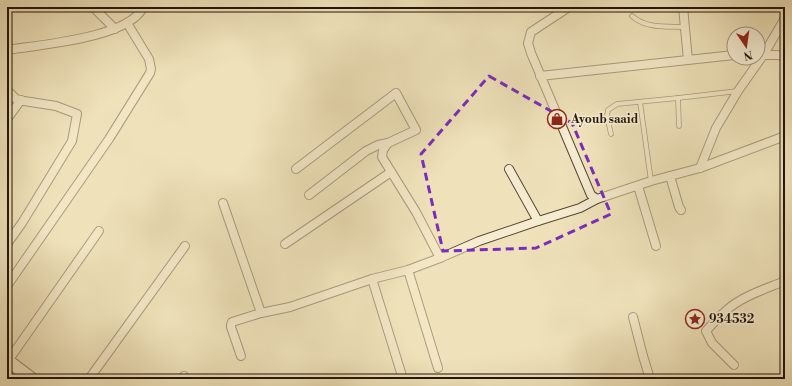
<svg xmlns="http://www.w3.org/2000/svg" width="792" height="386" font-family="'Libre Bodoni',serif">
<rect width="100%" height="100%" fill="#efe2ba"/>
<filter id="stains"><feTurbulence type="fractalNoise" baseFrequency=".005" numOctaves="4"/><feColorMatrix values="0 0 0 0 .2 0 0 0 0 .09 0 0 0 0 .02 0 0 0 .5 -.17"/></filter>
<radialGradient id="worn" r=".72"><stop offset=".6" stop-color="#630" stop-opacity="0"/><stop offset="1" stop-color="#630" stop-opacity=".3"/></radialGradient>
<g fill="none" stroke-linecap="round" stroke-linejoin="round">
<g stroke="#554832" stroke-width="5.5">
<g id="service">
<path d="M632 16C646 29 667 26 685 27"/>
<path d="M678 98 679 126"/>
<path d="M640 102 651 181"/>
<path d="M611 134 607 116 608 110 617 104 678 98 738 91"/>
</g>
</g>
<g stroke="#554832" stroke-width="10">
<g id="minor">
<path d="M93 7 115 29"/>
<path d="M569 7 531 32 528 43 531 53 591 195 597 199 651 181 700 168 785 136"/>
<path d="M683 7 688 60"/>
<path d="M7 50C38 45 130 38 143 7"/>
<path d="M761 55H777L785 56"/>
<path d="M540 76 734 55"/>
<path d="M7 90 16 99 24 101 56 106 77 114 72 141 22 223 7 244"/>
<path d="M7 119 21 100"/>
<path d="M700 168 716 128 738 91 764 54 785 18"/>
<path d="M296 169 396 93 416 130 388 143 383 150 382 157 416 212 440 258"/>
<path d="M509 169 538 221"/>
<path d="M670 176 679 207 681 210"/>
<path d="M638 186 656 246"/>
<path d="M309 195 366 151 378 145 388 143"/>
<path d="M223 203 261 313"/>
<path d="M285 244 391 172"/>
<path d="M408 270 438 368"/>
<path d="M372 279 403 379"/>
<path d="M7 286 109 139 150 73 151 69 149 59 127 23"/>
<path d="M633 317 643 356 650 379"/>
<path d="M241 356 231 327V325L232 322 261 313 290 307 372 279 408 270 440 258 479 241 535 222 580 208 597 199"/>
<path d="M8 361 99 231"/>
<path d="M734 365 712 343 706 331C715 321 725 310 736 303 751 293 768 288 785 281"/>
<path d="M89 379 185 246"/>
<path d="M181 379 184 376"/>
</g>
</g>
<g stroke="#221405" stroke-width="14">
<path id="secondary" d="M7 360 32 379"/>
</g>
<use href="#service" stroke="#f5ecd2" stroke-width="4"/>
<use href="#minor" stroke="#f5ecd2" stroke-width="8"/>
<use href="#secondary" stroke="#f5ecd2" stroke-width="12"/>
</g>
<path d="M0 0H792V386H0ZM489 76 572 123 611 214 536 248 443 251 421 154Z" fill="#efe2ba" fill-opacity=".55" fill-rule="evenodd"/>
<path fill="none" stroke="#7b2cbf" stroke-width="3" stroke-dasharray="8 5" stroke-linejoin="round" d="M489 76 572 123 611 214 536 248 443 251 421 154Z"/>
<defs>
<g id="shop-ring" transform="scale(1)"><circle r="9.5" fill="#f5ecd2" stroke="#8f2418" stroke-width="1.5"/><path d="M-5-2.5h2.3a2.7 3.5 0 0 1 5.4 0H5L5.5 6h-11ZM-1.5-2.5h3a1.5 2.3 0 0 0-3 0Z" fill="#8f2418"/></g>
<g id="sight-ring" transform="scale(1)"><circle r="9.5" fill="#f5ecd2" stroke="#8f2418" stroke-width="1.5"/><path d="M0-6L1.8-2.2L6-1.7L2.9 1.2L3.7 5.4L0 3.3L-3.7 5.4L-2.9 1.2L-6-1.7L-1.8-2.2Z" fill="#8f2418"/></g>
</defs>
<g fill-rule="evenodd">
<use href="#shop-ring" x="557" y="119"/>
<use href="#sight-ring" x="695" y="319"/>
</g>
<g text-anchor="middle" stroke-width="3.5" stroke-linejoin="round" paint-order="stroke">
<g font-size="12" font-weight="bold" fill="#221405" stroke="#f5ecd2" text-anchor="start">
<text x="571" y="123">Ayoub saaid</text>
<text x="709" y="323">934532</text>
</g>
</g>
<rect width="792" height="386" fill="none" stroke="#efe2ba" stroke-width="24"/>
<rect x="8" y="8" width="776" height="370" fill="none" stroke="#221405" stroke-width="2"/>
<rect x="12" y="12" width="768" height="362" fill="none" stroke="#221405"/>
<g transform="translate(746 46) rotate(167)"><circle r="19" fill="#f5ecd2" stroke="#a19680"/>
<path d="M0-3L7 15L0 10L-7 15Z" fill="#8f2418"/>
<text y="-6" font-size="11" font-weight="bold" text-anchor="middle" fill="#221405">N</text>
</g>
<rect width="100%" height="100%" filter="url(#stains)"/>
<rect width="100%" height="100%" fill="url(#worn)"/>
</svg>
